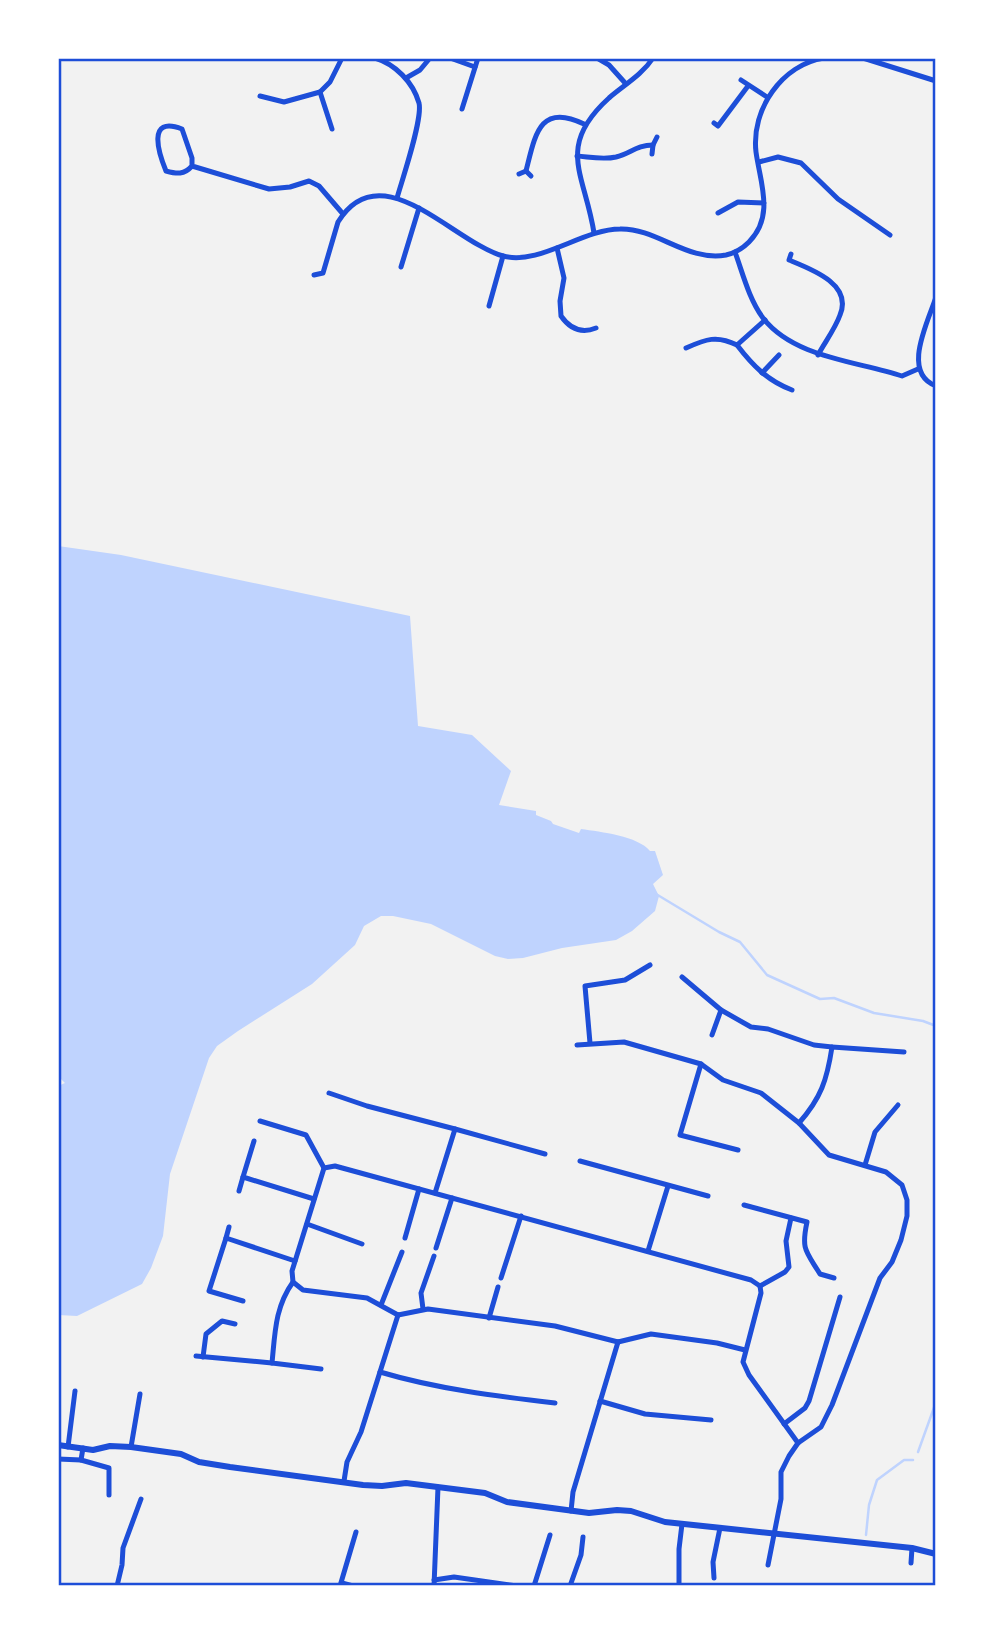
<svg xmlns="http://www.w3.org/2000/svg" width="994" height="1644" font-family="Barlow,sans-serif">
<rect width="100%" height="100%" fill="#f2f2f2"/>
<path fill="#bfd3fe" d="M58 546 121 555 410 616 418 726 472 735 511 771 499 805 536 811V815L551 821 553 824 579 833 581 829C601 832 638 836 650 851H655L663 875 653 884 659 896 655 911 632 931 616 940 562 948 523 958 508 959 495 956 431 924 393 916H381L364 926 355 945 312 984 238 1031 217 1046 209 1058 170 1174 163 1236 151 1268 142 1284 77 1316 58 1315V1086L65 1083 58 1076Z"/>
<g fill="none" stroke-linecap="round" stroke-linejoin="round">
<g stroke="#bfd3fe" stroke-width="2.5">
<path d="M656 894 719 932 740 942 767 975 820 999 834 998 874 1013 923 1021 936 1026"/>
<path d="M918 1452 936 1402"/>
<path d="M866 1535 869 1505 877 1480 904 1460H913"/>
</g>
<g stroke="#1d4ed8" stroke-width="5">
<path d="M375 58C395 64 413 82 419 103 423 119 402 180 397 198"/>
<path d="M450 58 475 67"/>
<path d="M597 58 609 65 626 84"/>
<path d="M863 58 936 81"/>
<path d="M406 78 420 70 430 58"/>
<path d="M741 80 767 97"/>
<path d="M320 92 332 129"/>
<path d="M260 96 284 102 320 92 330 82 342 58"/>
<path d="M462 109 478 58"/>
<path d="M714 123 718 126 748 86"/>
<path d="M652 154 653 145 657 137"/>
<path d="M577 156C590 157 603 160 616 157 631 153 637 145 653 145"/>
<path d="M759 162 778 157 801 163 838 199 890 235"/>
<path d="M192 166V158L182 129C146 115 159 154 166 171 177 174 184 175 192 166L269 189 290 187 309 181 319 186 343 214"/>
<path d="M526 171C535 136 539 102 584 124"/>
<path d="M519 174 526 171 531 176"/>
<path d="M718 213 738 202 764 203"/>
<path d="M594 233C585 174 555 147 609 98 624 85 642 75 653 58"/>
<path d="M557 248 564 278 560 301 561 316C570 329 581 334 596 328"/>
<path d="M735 252C743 274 749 299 763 318 794 358 857 361 902 376L918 369"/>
<path d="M791 254 789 260C811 269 853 284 840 315 835 329 825 342 818 355"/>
<path d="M401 267 419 208"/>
<path d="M314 275 323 273 338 222C381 152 453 242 503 256 539 266 583 229 620 229 657 228 687 262 726 255 735 253 743 248 749 242 775 216 760 182 756 152 751 109 782 65 824 58"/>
<path d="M936 297C928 322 901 373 936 386"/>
<path d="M489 306 503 256"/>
<path d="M737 345C753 366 768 381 792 390"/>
<path d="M686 348C706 339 717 335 737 345L765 320"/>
<path d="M762 373 779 355"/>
<path d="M682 977 721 1010 712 1035"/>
<path d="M721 1010 751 1027 768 1029 814 1045 832 1047"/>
<path d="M590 1043 585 986 625 980 650 965"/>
<path d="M577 1045 624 1042 701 1064 723 1080 761 1093 799 1123 829 1155 886 1172 902 1185 907 1200V1216L901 1240 892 1262 880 1278 832 1405 821 1427 798 1443 789 1456 781 1472V1499L768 1565"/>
<path d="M701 1064 680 1135 738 1150"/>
<path d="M329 1093 367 1106 455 1129"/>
<path d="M260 1121 306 1135 324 1168"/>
<path d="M799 1123C821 1098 827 1080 832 1047L904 1052"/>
<path d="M254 1141 243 1177 314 1199"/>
<path d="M580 1161 708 1196"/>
<path d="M865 1165 875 1132 898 1105"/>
<path d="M239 1191 243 1177"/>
<path d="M435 1193 455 1129 545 1154"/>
<path d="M744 1205 807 1222C801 1250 806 1251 820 1274L834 1278"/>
<path d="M307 1224 362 1244"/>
<path d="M226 1238 229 1227"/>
<path d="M405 1238 419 1189"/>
<path d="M436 1248 452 1198"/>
<path d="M648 1251 668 1186"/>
<path d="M501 1278 521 1216"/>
<path d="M293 1282C275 1307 275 1333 272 1363L321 1369"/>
<path d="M760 1286 761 1293 743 1362 749 1375 798 1443"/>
<path d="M760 1286 785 1272 789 1267 786 1241 791 1218"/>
<path d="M243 1301 209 1291 226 1238 295 1261"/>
<path d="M381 1305 402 1252"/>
<path d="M423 1309 421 1293 434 1256"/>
<path d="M398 1315 367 1298 303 1290 293 1282 292 1271 324 1168 335 1166 751 1280 760 1286"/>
<path d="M398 1315 428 1309 555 1326 618 1342"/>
<path d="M489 1318 498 1287"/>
<path d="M618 1342 651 1334 717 1343 745 1350"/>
<path d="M196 1356 272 1363"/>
<path d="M203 1357 206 1334 222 1321 235 1324"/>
<path d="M380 1372C437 1389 496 1396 555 1403"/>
<path d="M600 1401 645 1414 711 1420"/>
<path d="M784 1424 805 1408 809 1401 840 1297"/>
<path d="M68 1447 75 1391"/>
<path d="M131 1447 140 1394"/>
<path d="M58 1459 81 1460 83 1448"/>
<path d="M81 1460 109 1468V1495"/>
<path d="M344 1481 347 1462 361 1432 398 1315"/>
<path d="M571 1511 573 1492 618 1342"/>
<path d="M911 1563 912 1548"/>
<path d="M714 1578 713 1562 720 1528"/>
<path d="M434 1580 454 1577 517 1586"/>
<path d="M342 1583 353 1586"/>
<path d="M117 1586 122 1565 123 1548 141 1499"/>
<path d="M340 1586 356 1532"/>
<path d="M434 1586 438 1487"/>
<path d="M534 1586 550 1535"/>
<path d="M570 1586 581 1555 583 1537"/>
<path d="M679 1586V1549L682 1524"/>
</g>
<path stroke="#1d4ed8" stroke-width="6" d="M58 1445 93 1450 110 1446 131 1447 181 1454 199 1462 230 1467 363 1485 382 1486 406 1483 485 1493 507 1502 589 1513 617 1510 631 1511 665 1522 912 1548 936 1554"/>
</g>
<rect width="994" height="1644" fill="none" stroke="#ffffff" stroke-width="119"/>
<rect x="60" y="60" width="874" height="1524" fill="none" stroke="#1d4ed8" stroke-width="2.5"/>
</svg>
